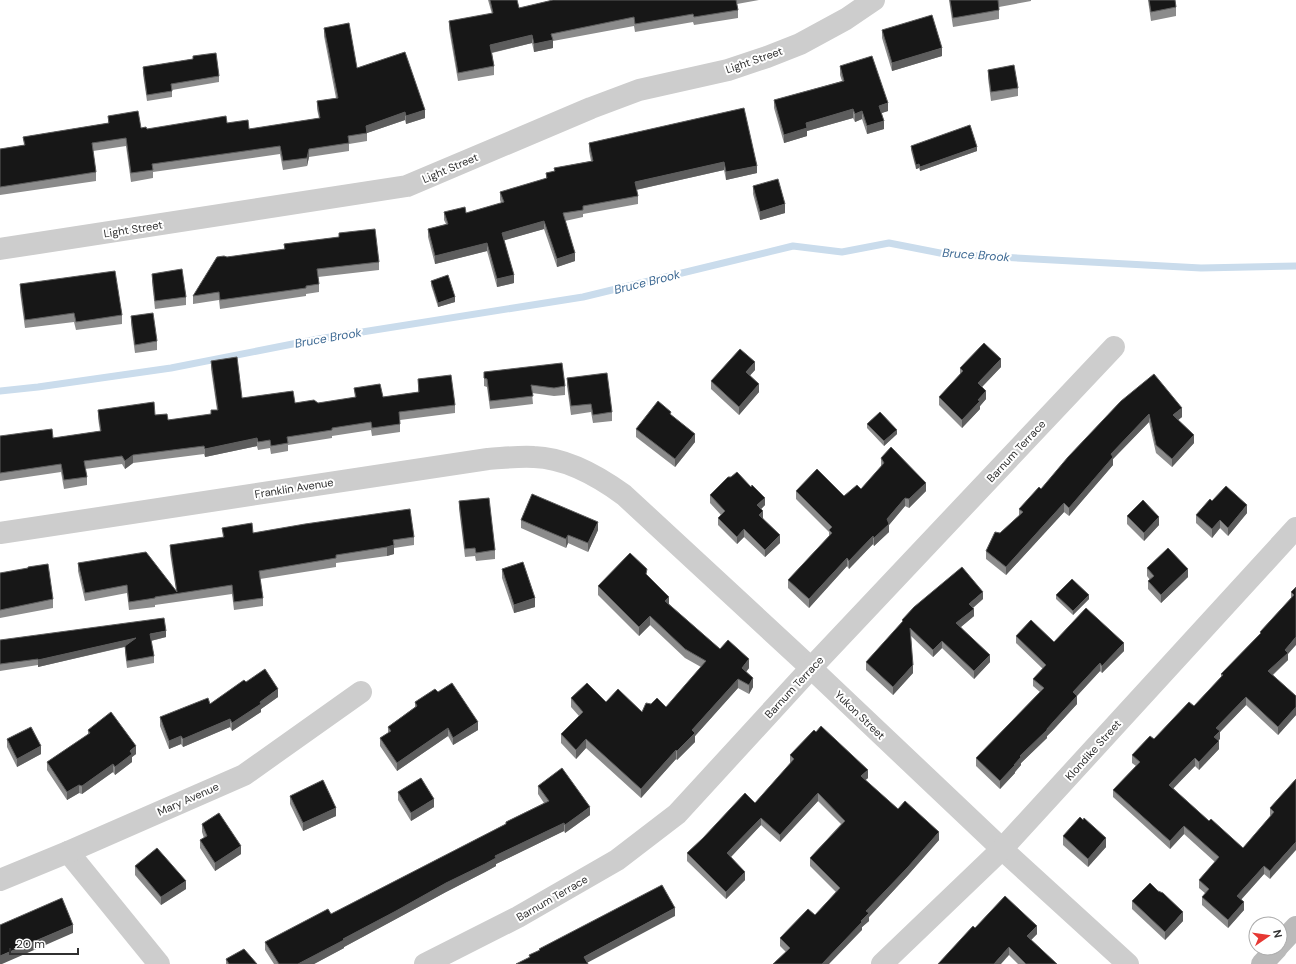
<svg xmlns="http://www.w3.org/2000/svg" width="1296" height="964" font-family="'DM Sans',sans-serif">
<rect width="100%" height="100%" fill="#fff"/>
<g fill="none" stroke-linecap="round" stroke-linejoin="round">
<path stroke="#cadcec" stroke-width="7" d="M0 391 38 387 171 368 318 339 583 297 793 246 842 252 889 243 945 254 1201 268 1296 266"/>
<g stroke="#cdcdcd" stroke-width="22">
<path d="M0 249 407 186 591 108 639 90 728 70 767 57 800 44 846 19 874 0"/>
<path d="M0 533 488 459C504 458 519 456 534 457 567 458 598 476 624 495L811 668 1002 849 1128 964"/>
<path d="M68 852 159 964"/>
<path d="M0 880 68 852 244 775 361 692"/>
<path d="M425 964 518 917 617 860 677 814 811 668 1114 347"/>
<path d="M882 964 1002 849 1296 528"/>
</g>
<g stroke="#bababa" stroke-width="22">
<path d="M1280 944 1296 927"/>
<path d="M1262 964 1277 948"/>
</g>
</g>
<g fill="#8b8b8b">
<path d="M488 0H517L519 8 553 0H759L737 4 738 10V18L694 25 693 22 635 32 634 26 553 41V48L534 52 532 43 492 53 494 66V75L458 81 449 29V21L492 14Z"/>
<path d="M949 0H1031V1L999 7V19L953 27Z"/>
<path d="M1148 0H1175L1176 7V16L1151 21Z"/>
<path d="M324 28 357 68 425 118 406 124 405 120 367 133V141L349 144V151L309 157 307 166 283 170 280 154 153 172V178L131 182 126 146 93 151 96 172V181L0 195V149L24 145 23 137 108 123V116L141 128 147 129 227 123 249 129 319 118 317 109V101L336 98 324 36Z"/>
<path d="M882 30 942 56 892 71 882 38Z"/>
<path d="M193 56 219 76V82L172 90V97L147 101 143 74V67L193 59Z"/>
<path d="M840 66 888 111 881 113 884 129 867 134 862 119 855 122 853 118 807 131V136L784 143 774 108V100L842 81 840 75Z"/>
<path d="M988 70 1018 88V96L991 101 988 78Z"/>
<path d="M744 108 757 173 726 180 724 170 636 190 638 196V204L583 214V217L565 221 575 261 557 267 544 229 504 240 514 283 497 287 487 251 435 264 428 237V229L446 224 444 220V212L466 213 501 203 500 200V192L546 179V173L554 172V168L591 161 589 151V143Z"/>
<path d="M911 146 977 151 920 171 919 168 916 169 911 150Z"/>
<path d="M753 186 785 213 760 220 753 194Z"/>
<path d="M339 233 379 262V270L318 277 319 284V292L306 294V296L220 309 219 300 193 304V296L227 257 284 249V244L339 237Z"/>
<path d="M152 274 186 297V305L155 309 152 282Z"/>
<path d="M431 281 455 302 438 307 431 285Z"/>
<path d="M20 284 122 315V324L76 330 74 322 25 328 20 292Z"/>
<path d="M131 316 157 341V350L135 353 131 324Z"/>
<path d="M211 361 242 398 295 403H318L355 398 354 388 383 397 418 392V379L455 405V413L400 420V432L372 436 371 430 332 436V438L288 445V451L271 454 270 448 258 450 257 446 205 457 204 454 133 463 125 469 122 464 85 469 87 477V485L64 489 61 472 0 481V436L53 438 100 431 98 418V410L155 415 168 420 211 415V410H217L211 369Z"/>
<path d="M1001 367 982 387 986 399 980 406V409L962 428 939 405V397L960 375V368Z"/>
<path d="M755 370 750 375 759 392 739 415 711 389V381Z"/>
<path d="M484 372 565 386V395L554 396 532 393 533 404 490 409 487 387 484 386Z"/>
<path d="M567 378 612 412V421L593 423 591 412 571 415 567 386Z"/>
<path d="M1121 401 1182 417 1178 420 1194 443 1172 467 1156 453 1149 422 1113 459V465L1069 516 1064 512 1006 575 986 559V551L1000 533 1019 516V509L1041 489Z"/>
<path d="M671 415 695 442 675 467 636 437V429Z"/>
<path d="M867 424 897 434 884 446 867 428Z"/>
<path d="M881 458 926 491 909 508 905 506 889 525V532L874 546 873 544 849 569 847 566 809 608 788 588V580L829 536V532L796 499V491L844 496 861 489 881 467Z"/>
<path d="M710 495 765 505 761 509 763 518 780 543 765 557 744 537 737 544 718 525V518L721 515 710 503Z"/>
<path d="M459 501 495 550V559L476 561 475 556 465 557 459 509Z"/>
<path d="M1212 501 1247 513 1228 536 1220 528 1212 538 1196 523V515Z"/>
<path d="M1127 516 1159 525 1144 541 1127 524Z"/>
<path d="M521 520 598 530 588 552 568 543 566 548 521 528Z"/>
<path d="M222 528 253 533 414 537V545L394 548V554L387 556 336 563V567L260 579 263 598V606L234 610 232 594 155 605V607L129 610 127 593 85 601 78 571V563L176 590 170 553V545L223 537Z"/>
<path d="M1147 568 1188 577 1161 603 1148 589V581L1150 580 1147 576Z"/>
<path d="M502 569 535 607 514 613 502 578Z"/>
<path d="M0 573 53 599V608L0 618Z"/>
<path d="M646 574 669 604 720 649 749 668 746 672 753 687 749 694 738 688 695 736V742L677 760 676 759 641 798 586 748 576 759 561 743V734L579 716 571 707V698L606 702 642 712 651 704 666 707 701 667 685 658 650 625 639 636 598 595V586Z"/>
<path d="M1296 587 1288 654V660L1273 675 1296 696V715L1278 735 1246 705 1220 732V739L1218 740 1219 749 1199 770 1195 766 1173 788 1209 821 1243 848 1271 816 1270 815V808L1296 779 1270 879 1264 874 1241 900 1244 910 1228 928 1202 905V897L1206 894 1199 888V880L1215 862 1184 834 1170 849 1113 797V790L1136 766 1132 763V755L1154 739 1194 706 1221 677V674L1260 634V632L1291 598V592Z"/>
<path d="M1056 595 1089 599 1073 615 1056 599Z"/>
<path d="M983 599 973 608 974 616 961 627 990 662 974 679 942 648 933 657 911 636 913 673 893 695 866 670V662L902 623V620Z"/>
<path d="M1016 636 1054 642 1124 651 1102 673 1100 671 1077 696V704L1054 729 1047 736V738L1021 763V765L1015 772V773L1000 789 976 766V758L1040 692 1033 686V679L1043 669 1016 643Z"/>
<path d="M166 637 151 641 154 656V663L127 668 125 653V647L38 667V665L0 671V640Z"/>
<path d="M246 682 278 697 261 709V712L232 731 230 727 183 747 181 744 169 749 160 726V717L210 704Z"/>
<path d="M438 692 478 730 453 745 448 736 397 771 380 746V738L388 733V727L415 707V702Z"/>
<path d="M88 730 136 754 132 757V762L115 775 113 772 82 794 79 793 67 800 47 770V762L88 735Z"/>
<path d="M7 739 41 754 17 767 7 747Z"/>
<path d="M790 755 868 778 865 780 898 809 939 840 908 875 869 917V921L862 927V930L786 952 780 946V938L815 915 836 892 810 866V858L841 824 818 801 780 842 761 825 731 857 745 880 726 899 687 861V853L755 803 790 764Z"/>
<path d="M538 786 590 815 565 833 564 831 496 864V866L485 872 446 892 396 919 344 947V948L314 964H274L265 950V942L331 914 506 824V822L544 803 538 794Z"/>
<path d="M398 792 434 807 411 821 398 800Z"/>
<path d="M290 796 336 816 303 831 290 804Z"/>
<path d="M202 824 241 854 215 871 200 848V840L204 838 202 832Z"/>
<path d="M1063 836 1106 847 1088 867 1063 845Z"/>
<path d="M135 866 186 889 161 905 135 875Z"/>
<path d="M1132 901 1183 921 1165 940 1132 909Z"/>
<path d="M975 928 1037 934 1031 940 1057 964H1018L1009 955Z"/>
<path d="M226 959 257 964H226Z"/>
</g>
<g fill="#5d5d5d">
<path d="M532 35V43L490 53V45Z"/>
<path d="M553 40V48L534 52V44Z"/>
<path d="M942 48V56L892 71V63Z"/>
<path d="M888 103V111L879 114V106Z"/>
<path d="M853 109V118L807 131V136L784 143V135L806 123Z"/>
<path d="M425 110V118L406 124V116Z"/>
<path d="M862 111V119L855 122V114Z"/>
<path d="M405 112V120L367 133 366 126Z"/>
<path d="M884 121V129L867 134V126Z"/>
<path d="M977 147V151L920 171V167Z"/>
<path d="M309 149V157L307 166V158Z"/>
<path d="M724 162V170L635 190V182Z"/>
<path d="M919 164V168L916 169V165Z"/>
<path d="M757 166V173L726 180V172Z"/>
<path d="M785 204V213L760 220V212Z"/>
<path d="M544 221V229L502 241V233Z"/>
<path d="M487 243V251L435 264V256Z"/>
<path d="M575 253V261L557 267V259Z"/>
<path d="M514 275V283L497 287V279Z"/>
<path d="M455 297V302L438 307V303Z"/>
<path d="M1001 359V367L978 391V383Z"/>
<path d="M755 362V370L746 380V372Z"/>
<path d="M759 384V392L739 415V407Z"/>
<path d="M986 391V399L980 406V409L962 428V420L978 400Z"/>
<path d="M1182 408V417L1173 424V415Z"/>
<path d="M1149 414V422L1113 459V465L1069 516V508L1111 454Z"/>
<path d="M897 430V434L884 446V441Z"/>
<path d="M695 434V442L675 467V459Z"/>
<path d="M1194 435V443L1172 467V459Z"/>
<path d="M257 438V446L205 457V449Z"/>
<path d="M133 455V463L125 469V461Z"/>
<path d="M926 483V491L909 508V499Z"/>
<path d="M765 498V505L757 513V505Z"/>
<path d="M905 498V506L889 525V532L874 546V538L887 519Z"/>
<path d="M1064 503V512L1006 575V567Z"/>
<path d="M1247 505V513L1228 536V528Z"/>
<path d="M763 511V519L759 515Z"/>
<path d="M1159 517V525L1144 541V533Z"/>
<path d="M1220 520V528L1212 538V529Z"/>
<path d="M598 522V530L588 552V543Z"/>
<path d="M744 529V537L737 544V537Z"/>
<path d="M568 535V543L566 548V539Z"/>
<path d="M780 535V543L765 557V550Z"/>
<path d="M873 536V544L849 569V561Z"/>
<path d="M394 545V554L387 556V547Z"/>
<path d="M847 558V566L809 608V599Z"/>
<path d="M1188 569V577L1161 603V595Z"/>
<path d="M983 592V599L969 611V604Z"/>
<path d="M1089 595V599L1073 615V611Z"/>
<path d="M669 597V606L665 601Z"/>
<path d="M535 598V607L514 613V605Z"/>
<path d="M974 609V616L956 631V623Z"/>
<path d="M650 616V625L639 636V627Z"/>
<path d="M166 631V637L150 641V634Z"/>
<path d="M1296 637V645L1288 654V660L1268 679V671L1285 650Z"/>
<path d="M136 638V644L38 667V660Z"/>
<path d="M942 641V648L933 657V650Z"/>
<path d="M1124 643V651L1102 673V666Z"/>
<path d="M990 655V662L974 679V671Z"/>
<path d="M749 659V668L742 677V668Z"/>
<path d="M1100 663V671L1073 700V692Z"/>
<path d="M913 665V673L893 695V687Z"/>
<path d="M753 678V687L749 694V685Z"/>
<path d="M738 679V688L695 736V742L677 760V751L692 730Z"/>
<path d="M278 689V697L261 709V712L232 731V723L260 702Z"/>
<path d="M1077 696V704L1054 729 1047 736V738L1021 763V765L1015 772V773L1000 789V781L1014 765 1020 756Z"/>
<path d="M1246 697V705L1220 732V739L1214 744V737L1216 728Z"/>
<path d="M1296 707V715L1278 735V727Z"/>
<path d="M230 719V727L183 747V739Z"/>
<path d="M478 722V730L453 745V738Z"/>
<path d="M448 728V736L397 771V763Z"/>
<path d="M181 736V744L169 749V741Z"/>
<path d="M586 739V748L576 759V750Z"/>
<path d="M1219 741V749L1199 770V762Z"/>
<path d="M41 746V754L17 767V759Z"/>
<path d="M136 746V754L132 757V762L115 775V767L130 751Z"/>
<path d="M676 750V759L641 798V789Z"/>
<path d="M1195 758V766L1169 793V785Z"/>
<path d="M113 764V772L82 794V786Z"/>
<path d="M868 770V778L861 784V776Z"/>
<path d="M79 785V793L67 800V792Z"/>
<path d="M818 793V801L780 842V835Z"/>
<path d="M434 799V807L411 821V813Z"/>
<path d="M590 807V815L565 833V825Z"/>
<path d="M336 808V816L303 831V823Z"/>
<path d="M761 818V825L727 861V853Z"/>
<path d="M564 823V831L496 864V866L485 872 446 892 396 919 344 947V948L314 964H298L495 856Z"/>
<path d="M1184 826V834L1170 849V841Z"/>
<path d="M939 832V840L908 875 869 917V921L862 927V930L829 964H822L861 921 866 911Z"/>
<path d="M1106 838V847L1088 867V859Z"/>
<path d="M1296 842V850L1270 879V871Z"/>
<path d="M241 846V854L215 871V863Z"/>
<path d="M1264 866V874L1237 904V896Z"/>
<path d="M745 872V880L726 899V892Z"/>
<path d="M186 881V889L161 905V897Z"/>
<path d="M1244 902V910L1228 928V920Z"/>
<path d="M675 908V916L585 964 584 957Z"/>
<path d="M1183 912V921L1165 940V932Z"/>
<path d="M73 925V933L2 964H0V956Z"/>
<path d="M1037 926V934L1027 944V936Z"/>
<path d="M1009 947V955L1001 964H994Z"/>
</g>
<g fill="#171717" stroke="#5d5d5d">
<path d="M490 0H517L519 8 553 0H736L738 10 694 17 693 14 635 24 634 17 551 34 553 40 534 44 532 35 490 45 494 66 458 73 449 21 493 13Z"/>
<path d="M950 0H998L999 10 953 18Z"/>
<path d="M1149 0H1175L1176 7 1151 12Z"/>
<path d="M932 15 942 48 892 63 882 30Z"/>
<path d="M349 23 357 68 405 52 425 110 406 116 405 112 366 126 367 133 348 136 349 143 309 149 307 158 283 161 280 146 152 164 153 170 131 173 126 138 92 143 96 172 0 187V149L25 145 23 137 109 123 108 116 138 111 141 128 146 127 147 129 226 116 227 123 248 120 249 129 320 118 317 101 338 98 324 28Z"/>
<path d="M216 53 219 76 171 84 172 91 147 95 143 67 193 59V56Z"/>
<path d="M872 56 888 103 879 106 884 121 867 126 862 111 855 114 853 109 806 123 807 128 784 135 774 100 844 81 840 66Z"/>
<path d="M1014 65 1018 88 991 92 988 70Z"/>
<path d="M744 108 757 166 726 172 724 162 635 182 638 196 583 206V210L563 213 575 253 557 259 544 221 502 233 514 275 497 279 487 243 435 256 428 229 448 224 444 212 465 207 466 213 504 202 500 192 547 178 546 173 555 171 554 168 593 161 589 143Z"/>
<path d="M970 125 977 147 920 167 919 164 916 165 911 146Z"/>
<path d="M778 179 785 204 760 212 753 186Z"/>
<path d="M375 229 379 262 317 269 319 284 306 286V288L220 300 219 292 193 296 217 257 224 256 227 257 285 249 284 244 339 237V233Z"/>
<path d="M182 269 186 297 155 301 152 274Z"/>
<path d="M115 271 122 315 76 322 74 313 25 320 20 284Z"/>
<path d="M448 275 455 297 438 303 431 281Z"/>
<path d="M153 313 157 341 135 345 131 316Z"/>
<path d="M984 343 1001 359 978 383 986 391 978 400 980 401 962 420 939 397 963 371 960 368Z"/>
<path d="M740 349 755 362 746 372 759 384 739 407 711 381Z"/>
<path d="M237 357 242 398 293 391 295 403 314 400 318 403 356 397 354 388 380 384 383 397 419 392 418 379 451 375 455 405 399 412 400 424 372 428 371 422 332 428V430L287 437 288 443 271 446 270 440 258 442 257 438 205 449 204 446 133 455 125 461 122 456 84 461 87 477 64 480 61 464 0 473V436L52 429 53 438 101 431 98 410 154 402 155 415 167 414 168 420 211 414V410H218L211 361Z"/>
<path d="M562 363 565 386 554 388 531 385 533 396 490 401 487 379 484 378V372Z"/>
<path d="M607 373 612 412 593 415 591 404 571 406 567 378Z"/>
<path d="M1154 374 1182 408 1173 415 1194 435 1172 459 1156 445 1149 414 1111 454 1113 457 1069 508 1064 503 1006 567 986 551 995 532 1000 533 1023 512 1019 509 1039 487 1041 489 1068 457 1121 401Z"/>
<path d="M658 401 671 412 670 414 695 434 675 459 636 429Z"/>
<path d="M880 412 897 430 884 441 867 424Z"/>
<path d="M891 447 926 483 909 499 905 498 887 519 889 524 874 538 873 536 849 561 847 558 809 599 788 580 832 533 829 530 832 527 796 491 817 469 844 496 857 485 861 489 884 463 881 458Z"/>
<path d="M737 472 751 487 752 485 765 498 757 505 763 511 759 515 780 535 765 550 744 529 737 537 718 518 725 511 710 495 728 477H731Z"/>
<path d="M1226 486 1247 505 1228 528 1220 520 1212 529 1196 515 1210 499 1212 501Z"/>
<path d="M532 494 598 522 588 543 568 535 566 539 521 520Z"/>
<path d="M489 498 495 550 476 553 475 548 465 549 459 501Z"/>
<path d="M1143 500 1159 517 1144 533 1127 516Z"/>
<path d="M410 509 414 537 393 540 394 545 387 547 336 555V558L259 571 263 598 234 602 232 585 155 597V598L129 602 127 585 85 593 78 563 146 552 177 592 170 545 224 537 222 528 252 523 253 533 305 524Z"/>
<path d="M1168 548 1188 569 1161 595 1148 581 1154 576 1147 568Z"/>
<path d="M630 553 647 569 646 574 669 597 665 601 720 649 728 640 749 659 742 668 753 678 749 685 738 679 692 730 695 733 677 751 676 750 641 789 586 739 576 750 561 734 583 712 571 698 587 683 606 702 618 689 642 712 646 703 651 704 657 698 666 707 706 661 685 649 650 616 639 627 598 586Z"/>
<path d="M523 562 535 598 514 605 502 569Z"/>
<path d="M48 564 53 599 0 610V573L28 568V567Z"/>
<path d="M962 567 983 592 969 604 974 609 956 623 990 655 974 671 942 641 933 650 910 628 913 665 893 687 866 662 903 621 902 620 914 607Z"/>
<path d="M1072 579 1089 595 1073 611 1056 595Z"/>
<path d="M1296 587V637L1285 650 1288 653 1268 671 1296 696V707L1278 727 1246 697 1216 728 1220 731 1214 737 1219 741 1199 762 1195 758 1169 785 1209 821 1211 819 1243 848 1274 812 1270 808 1296 779V842L1270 871 1264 866 1237 896 1244 902 1228 920 1202 897 1209 889 1199 880 1219 857 1184 826 1170 841 1113 790 1140 762 1132 755 1150 736 1154 739 1189 702 1194 706 1223 675 1221 674 1261 633 1260 632 1294 595 1291 592Z"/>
<path d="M1086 608 1124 643 1102 666 1100 663 1073 692 1077 696 1054 721 1047 729V730L1020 756 1021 757 1014 765H1015L1000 781 976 758 1044 688 1033 679 1046 665 1016 636 1031 620 1054 642Z"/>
<path d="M164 618 166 631 150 634 154 656 127 661 125 646 136 638 38 660V659L0 664V640Z"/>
<path d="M265 669 278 689 260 702 261 704 232 723 230 719 183 739 181 736 169 741 160 717 208 698 210 704 244 680 246 682Z"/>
<path d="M452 683 478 722 453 738 448 728 397 763 380 738 391 731 388 727 417 706 415 702 435 689 438 692Z"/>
<path d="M111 712 136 746 130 751 132 754 115 767 113 764 82 786 79 785 67 792 47 762 90 733 88 730Z"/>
<path d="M821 726 868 770 861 776 898 809 905 801 939 832 908 867 866 911 869 913 861 921 862 922 822 964H773L790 948 780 938 808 909 815 915 840 888 810 858 845 821 818 793 780 835 761 818 727 853 745 872 726 892 687 853 703 838 745 793 755 803 794 759 790 755 814 730 816 732Z"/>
<path d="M31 727 41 746 17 759 7 739Z"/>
<path d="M562 768 590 807 565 825 564 823 495 856 496 858 485 864 446 883 396 911 343 939 344 940 298 964H279L265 942 328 909 331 914 506 824V822L549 801 538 786Z"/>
<path d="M421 778 434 799 411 813 398 792Z"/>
<path d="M323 780 336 808 303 823 290 796Z"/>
<path d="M219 813 241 846 215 863 200 840 207 836 202 824Z"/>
<path d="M1080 817 1083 820 1084 818 1106 838 1088 859 1063 836Z"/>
<path d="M157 848 186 881 161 897 135 866Z"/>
<path d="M1150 883 1158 891 1163 893 1183 912 1165 932 1132 901Z"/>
<path d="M662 885 675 908 584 957 588 964H516L530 957 529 955 540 950 539 949Z"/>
<path d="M1005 896 1037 926 1027 936 1057 964H1026L1009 947 994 964H938L973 926 975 928Z"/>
<path d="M62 898 73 925 0 956V925Z"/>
<path d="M244 949 257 964H229L226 959Z"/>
</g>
<g text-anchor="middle" stroke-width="4" stroke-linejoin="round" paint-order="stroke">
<g font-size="11" fill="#303030" stroke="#fff">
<text transform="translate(754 60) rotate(-19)" y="4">Light Street</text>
<text transform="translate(450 168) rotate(-23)" y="4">Light Street</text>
<text transform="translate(133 229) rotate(-9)" y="4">Light Street</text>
<text transform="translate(1016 451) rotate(-47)" y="4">Barnum Terrace</text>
<text transform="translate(294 488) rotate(-9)" y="4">Franklin Avenue</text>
<text transform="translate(794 687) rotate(-47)" y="4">Barnum Terrace</text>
<text transform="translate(860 715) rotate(44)" y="4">Yukon Street</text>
<text transform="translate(1093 750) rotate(-48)" y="4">Klondike Street</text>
<text transform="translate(188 799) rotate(-24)" y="4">Mary Avenue</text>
<text transform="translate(552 898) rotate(-30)" y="4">Barnum Terrace</text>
</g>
<g font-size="12" font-style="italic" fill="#3d6993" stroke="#fff">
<text transform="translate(976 255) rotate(4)" y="4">Bruce Brook</text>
<text transform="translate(647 282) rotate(-14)" y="4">Bruce Brook</text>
<text transform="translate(328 338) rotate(-10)" y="4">Bruce Brook</text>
</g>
</g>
<g transform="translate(1268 936) rotate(77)"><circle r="19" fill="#ffffff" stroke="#acacac"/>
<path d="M0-3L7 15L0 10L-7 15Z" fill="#e63833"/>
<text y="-6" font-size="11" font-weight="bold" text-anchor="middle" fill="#303030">N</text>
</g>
<path d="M10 948v6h68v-6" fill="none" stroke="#303030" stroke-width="2"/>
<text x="16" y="948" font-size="12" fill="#303030" stroke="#ffffff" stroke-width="3" paint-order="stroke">20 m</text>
</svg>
